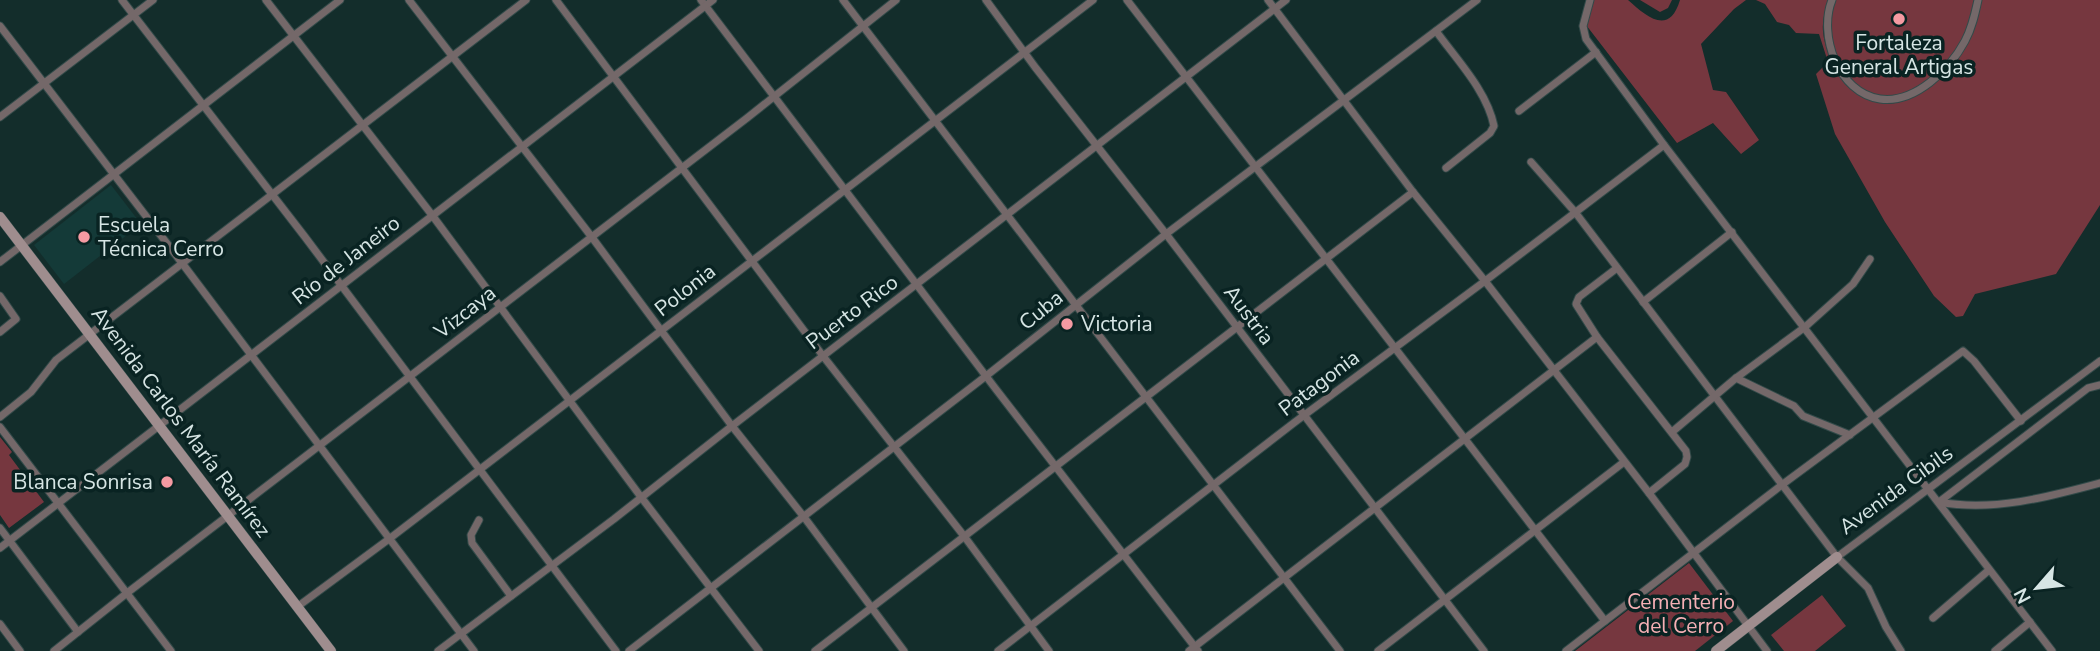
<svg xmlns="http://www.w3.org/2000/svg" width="2100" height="651" font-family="'Nunito Sans',sans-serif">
<rect width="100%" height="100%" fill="#132d2b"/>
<path fill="#143a38" d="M111 185 141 224 64 284 34 245Z"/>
<g fill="#76373f">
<path d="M1594 0H1628C1646 16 1669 37 1680 0H1746L1734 9 1701 44 1713 90 1726 92 1759 140 1741 154 1713 123 1677 143 1583 21Z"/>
<path d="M1640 0H1672L1668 8 1660 12Z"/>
<path d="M1756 0H1829C1825 10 1822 20 1823 31 1826 69 1865 117 1906 100 1926 91 1936 76 1949 60 1969 37 1975 31 1982 0H2100V205L2056 274 1975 294 1963 316 1956 317 1934 296 1885 222 1835 134 1816 74 1828 62 1819 34 1796 33 1789 25 1777 22 1765 4Z"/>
<path d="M1836 0H1976C1970 19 1965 39 1953 55 1936 78 1906 103 1875 95 1837 85 1821 33 1836 0Z"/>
<path d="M0 437 12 452 9 455 44 502 9 528 0 515Z"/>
<path d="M1689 563 1733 621 1695 651H1575Z"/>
<path d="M1822 595 1846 626 1815 651H1784L1771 635Z"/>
</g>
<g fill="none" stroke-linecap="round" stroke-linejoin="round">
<g stroke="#324a49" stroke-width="9">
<g id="street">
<path d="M122 0 305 237 616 651"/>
<path d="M266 0 432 215 641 497 759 651"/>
<path d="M409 0 591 236 732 426 804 517 904 651"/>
<path d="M556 0 823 356 964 536 1049 651"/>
<path d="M701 0 995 388 1198 651"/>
<path d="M843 0 1340 651"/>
<path d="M986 0 1035 67 1166 234 1484 651"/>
<path d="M1127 0 1605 621"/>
<path d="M1268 0 1413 192 1485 281 1649 493 1767 651"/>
<path d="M1590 0 1583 26 1586 39 1664 145 2052 651"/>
<path d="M1832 0C1818 35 1838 93 1880 99 1915 104 1950 69 1965 41 1972 28 1975 14 1978 0"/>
<path d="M0 26 182 263 474 651"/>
<path d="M1436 31C1457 60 1487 91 1494 126L1490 133 1446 168"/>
<path d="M1519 111 1596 52"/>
<path d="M0 117 153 0"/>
<path d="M1531 162 1575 212 1837 557 1868 588 1886 627 1901 651"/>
<path d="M0 262 340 0"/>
<path d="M1617 268 1579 297 1576 304 1597 337 1686 451 1687 457 1685 464 1649 493"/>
<path d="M0 296 16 319 0 332"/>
<path d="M1643 302 1732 232"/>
<path d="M1736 378 1794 406 1803 416 1850 435"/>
<path d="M0 417 31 392 56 360C212 239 370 121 526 0"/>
<path d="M0 427 171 651"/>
<path d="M1672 432 1736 378 1805 327 1853 284 1870 259"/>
<path d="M1939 502 2088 388 2100 385"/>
<path d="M1939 502C1993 512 2048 497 2100 483"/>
<path d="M479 520 471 535 472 543 511 596"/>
<path d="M0 528 78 632"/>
<path d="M0 548 713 0"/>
<path d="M1837 557 2100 361"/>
<path d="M297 607 389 539 1093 0"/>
<path d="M1933 618 1989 570"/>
<path d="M0 624 20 651"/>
<path d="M54 651 127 593 747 118 896 0"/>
<path d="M438 651 614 519 732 426 1286 0"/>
<path d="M629 651 986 376 1166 234 1477 0"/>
<path d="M815 651 1413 192"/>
<path d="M998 651 1295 422 1485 281 1664 145"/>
<path d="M1189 651 1597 337"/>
<path d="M1378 651 1624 462"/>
<path d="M1566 651 1783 484 1963 351 1974 361 2021 421"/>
<path d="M1995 651 2030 622"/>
</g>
</g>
<g stroke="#324a49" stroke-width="11">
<g id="secondary">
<path d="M0 217 331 651"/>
<path d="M1716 651 1837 557"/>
</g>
</g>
<use href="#street" stroke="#746869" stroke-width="7"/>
<use href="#secondary" stroke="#9f8d8e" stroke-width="10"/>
</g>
<g fill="#f49aa2" stroke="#092322" stroke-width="2.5">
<circle cx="1899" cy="19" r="7"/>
<circle cx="84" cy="237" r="7"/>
<circle cx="1067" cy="324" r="7"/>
<circle cx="167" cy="482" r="7"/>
</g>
<g text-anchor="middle" stroke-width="7" stroke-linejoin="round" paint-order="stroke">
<g font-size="21" fill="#d6e5e4" stroke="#092322" text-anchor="start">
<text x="1899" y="50" text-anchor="middle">Fortaleza<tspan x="1899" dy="24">General Artigas</tspan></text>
<text x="98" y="232">Escuela<tspan x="98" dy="24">Técnica Cerro</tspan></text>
<text x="1081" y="331">Victoria</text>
<text x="153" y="489" text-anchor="end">Blanca Sonrisa</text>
</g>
<g font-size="21" fill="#d6e5e4" stroke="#092322">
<text transform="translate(346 260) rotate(-38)" y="7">Río de Janeiro</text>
<text transform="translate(685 290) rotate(-38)" y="7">Polonia</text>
<text transform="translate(1041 310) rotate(-39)" y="7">Cuba</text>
<text transform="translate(465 312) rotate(-38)" y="7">Vizcaya</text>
<text transform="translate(852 312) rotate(-37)" y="7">Puerto Rico</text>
<text transform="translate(1249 315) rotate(53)" y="7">Austria</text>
<text transform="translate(1319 383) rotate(-37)" y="7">Patagonia</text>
<text transform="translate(181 422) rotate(53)" y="7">Avenida Carlos María Ramírez</text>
<text transform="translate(1896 490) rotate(-36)" y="7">Avenida Cibils</text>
</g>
<g font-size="21" fill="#f5b0b5" stroke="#092322">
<text x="1681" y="609">Cementerio<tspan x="1681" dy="24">del Cerro</tspan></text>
</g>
</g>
<g transform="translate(2037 588) rotate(242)" stroke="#092322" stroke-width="5" paint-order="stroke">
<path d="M0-5L12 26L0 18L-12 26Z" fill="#d6e5e4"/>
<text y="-10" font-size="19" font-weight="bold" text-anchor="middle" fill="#d6e5e4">N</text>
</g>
</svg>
